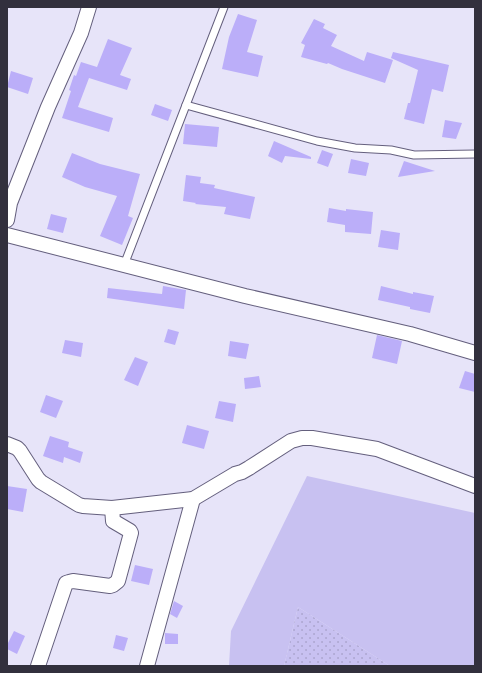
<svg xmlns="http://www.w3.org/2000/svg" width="482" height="673" font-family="'DM Sans',sans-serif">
<defs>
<pattern id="garden-dots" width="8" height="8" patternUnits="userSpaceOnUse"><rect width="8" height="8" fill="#c8c1f1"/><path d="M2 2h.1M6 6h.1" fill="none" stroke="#aca6d0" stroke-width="1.8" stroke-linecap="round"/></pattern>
</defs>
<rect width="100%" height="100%" fill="#e7e4f9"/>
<path fill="#c8c1f1" d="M307 476 475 513V666H390L298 607 284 666H229L231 631Z"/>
<path fill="url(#garden-dots)" d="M298 607 390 666H284Z"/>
<g fill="#bbaef9">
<path d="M238 14 257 20 247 52 263 56 258 77 222 69 229 37Z"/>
<path d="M314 19 325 24 323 28 337 35 331 46 364 61 367 52 393 60 385 83 342 69 328 63 327 64 301 57 305 45 301 43Z"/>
<path d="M108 39 132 48 120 75 131 79 127 90 89 78 78 107 113 118 109 132 62 118 71 91 69 90 74 75 76 76 81 62 97 67Z"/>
<path d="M393 52 449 65 443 92 432 89 424 124 404 119 408 103H410L418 70 391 58Z"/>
<path d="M11 71 33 78 28 94 7 87Z"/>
<path d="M155 104 172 110 168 121 151 115Z"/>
<path d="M445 120 462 123 456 139 442 137Z"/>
<path d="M185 124 219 127 217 147 183 144Z"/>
<path d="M274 141 311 157V159L285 156 282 163 268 156Z"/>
<path d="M322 150 333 154 328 167 317 163Z"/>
<path d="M72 153 100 164 140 174 128 216 133 218 122 245 100 236 117 196 85 187 62 177Z"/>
<path d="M351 159 369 163 366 176 348 173Z"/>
<path d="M404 161 435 171 398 177Z"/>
<path d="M186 175 201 177 200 183 215 185 214 188 255 197 250 219 224 214 226 207 195 204 196 203 183 201Z"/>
<path d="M329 208 346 211V209L373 212 371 234 345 232V225L327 222Z"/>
<path d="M51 214 67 218 63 233 47 229Z"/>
<path d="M381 230 400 233 398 250 378 247Z"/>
<path d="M163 286 186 290 184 309 107 298 108 288 162 294Z"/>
<path d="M381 286 413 294V292L434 296 430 313 410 309V307L378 300Z"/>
<path d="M168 329 179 332 175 345 164 342Z"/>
<path d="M377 335 402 341 397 364 372 358Z"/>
<path d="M65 340 83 343 81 357 62 353Z"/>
<path d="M230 341 249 344 246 359 228 356Z"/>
<path d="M135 357 148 362 138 386 124 380Z"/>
<path d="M465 371 475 374V392L459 388Z"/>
<path d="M259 376 261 387 245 389 244 378Z"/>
<path d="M46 395 63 401 56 418 40 412Z"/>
<path d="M219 401 236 404 233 422 215 418Z"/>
<path d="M187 425 209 431 204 449 182 443Z"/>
<path d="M50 436 69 442 68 447 83 452 80 463 64 457 63 463 43 456Z"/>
<path d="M7 486 27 489 23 512 7 509Z"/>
<path d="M135 565 153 569 149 585 131 581Z"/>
<path d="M174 601 183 606 177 618 170 614Z"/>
<path d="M14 631 25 636 17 654 7 649V645Z"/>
<path d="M165 633 178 634V644H165Z"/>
<path d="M116 635 128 638 124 651 113 648Z"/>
</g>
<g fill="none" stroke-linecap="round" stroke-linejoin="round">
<g stroke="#645f7d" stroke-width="9">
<g id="lane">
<path d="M186 105 317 141 355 148 391 150 414 155 475 154"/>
<path d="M124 265 224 7"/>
</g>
</g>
<g stroke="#645f7d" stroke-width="16">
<g id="street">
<path d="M7 220 10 203 48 107 81 33 89 7"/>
<path d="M7 235 245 296 410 334 475 353"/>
<path d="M7 444 17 448 20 451 38 479 41 482 79 505 83 506 112 508 193 499 235 474 242 472 249 468 291 441 302 438H312L377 449 475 486"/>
<path d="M38 666 66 583 69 582 73 581 110 586 113 585 118 581 131 533 130 531 113 521 112 508"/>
<path d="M147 666 193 499"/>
</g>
</g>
<use href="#lane" stroke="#fff" stroke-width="7"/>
<use href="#street" stroke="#fff" stroke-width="14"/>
</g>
<rect width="482" height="673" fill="none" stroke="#32303d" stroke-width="16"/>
</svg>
